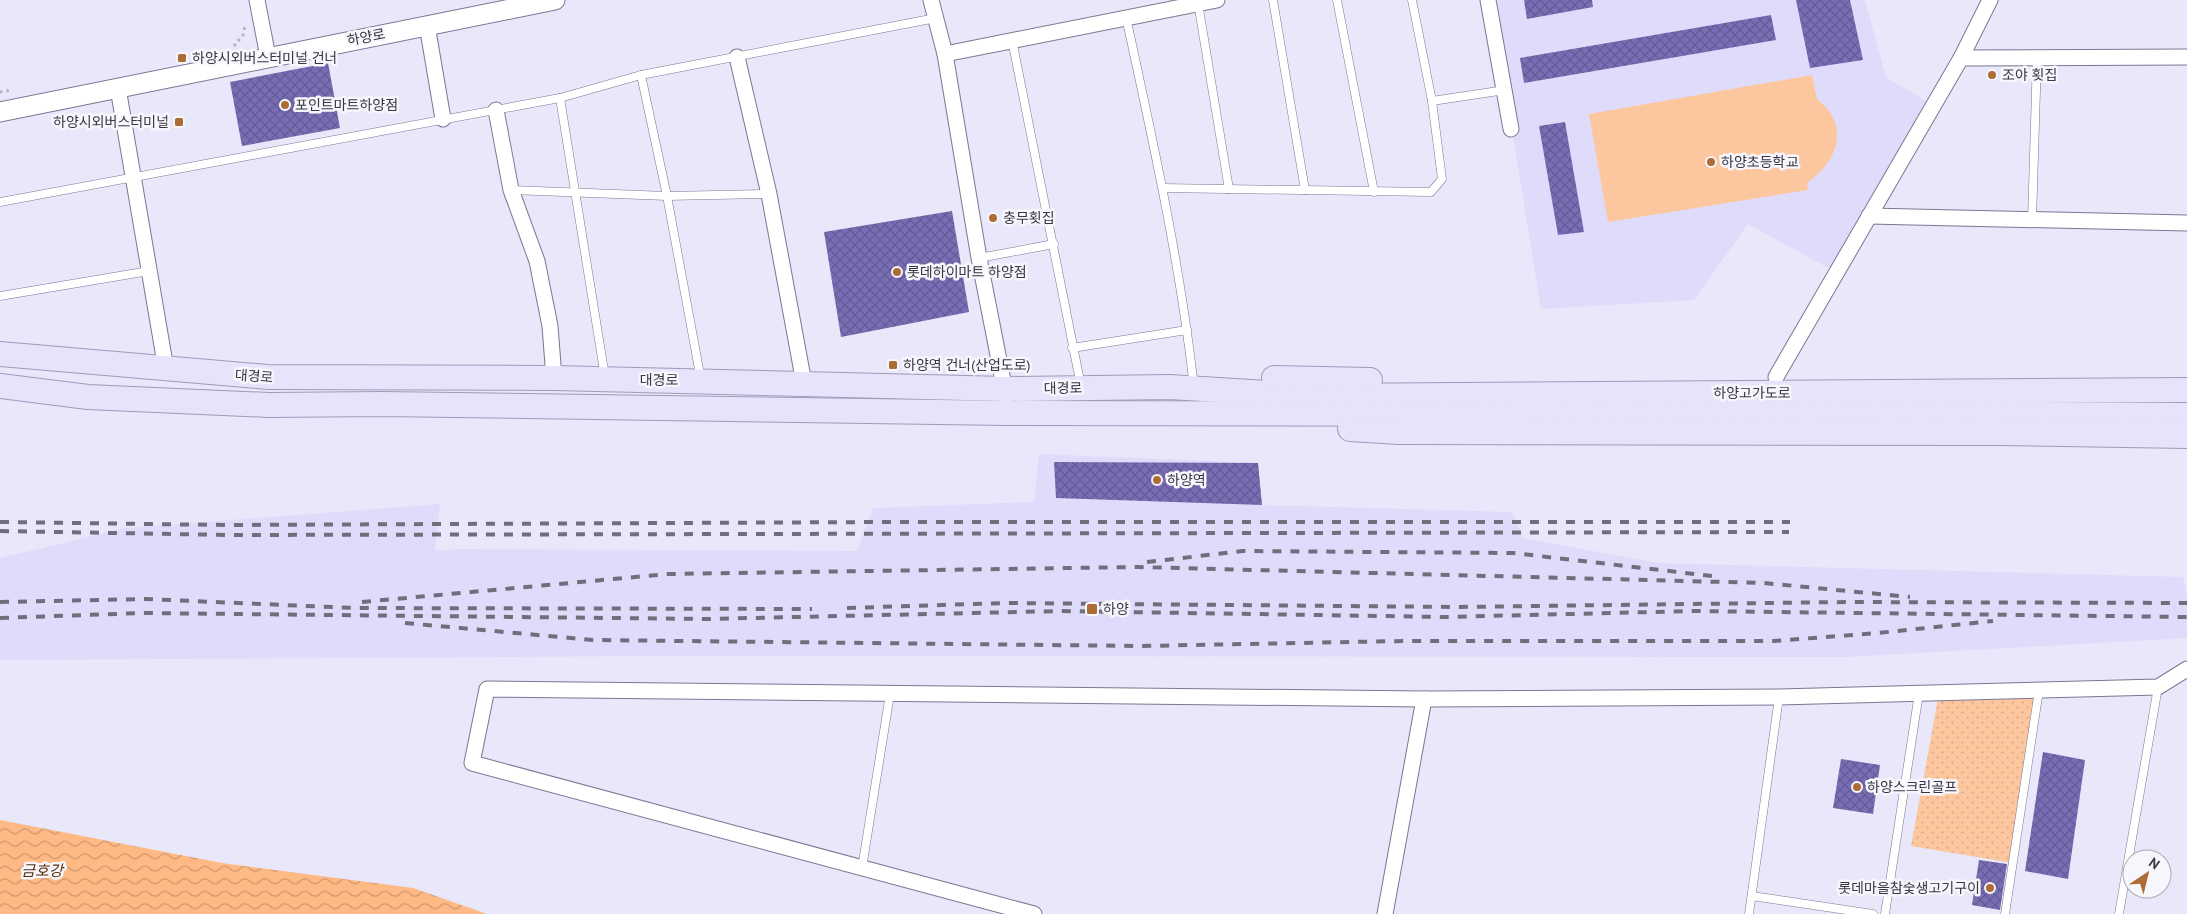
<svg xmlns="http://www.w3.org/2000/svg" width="2187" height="914" font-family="'PT Sans','Noto Sans KR',sans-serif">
<defs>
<pattern id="green-dots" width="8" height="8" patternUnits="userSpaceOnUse" patternTransform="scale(1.25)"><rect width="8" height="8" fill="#fcc79f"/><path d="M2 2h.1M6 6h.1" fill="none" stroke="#d9ac8a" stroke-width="1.8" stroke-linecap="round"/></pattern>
<pattern id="water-waves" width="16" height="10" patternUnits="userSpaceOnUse" patternTransform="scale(1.25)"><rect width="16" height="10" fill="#ffb984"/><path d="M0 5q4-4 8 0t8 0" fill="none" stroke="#cf976e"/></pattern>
<pattern id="building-cross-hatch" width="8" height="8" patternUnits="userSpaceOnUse" patternTransform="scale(1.25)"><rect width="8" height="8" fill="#796eb5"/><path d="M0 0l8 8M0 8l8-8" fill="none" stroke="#645b95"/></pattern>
</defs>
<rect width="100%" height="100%" fill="#e9e7fa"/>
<g fill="#dfdcfb">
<path d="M1491 0H1865L1886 77 1936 107 1839 274 1748 224 1694 300 1541 309Z"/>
<path d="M1039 454 1258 463 1262 505 1512 512 1523 538 1658 563 2183 577 2187 596V638L1846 657 659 656 0 660V558L126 528 440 504 435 551 458 549 857 551 873 508 1034 502Z"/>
</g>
<path fill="url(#green-dots)" d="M2039 690 2013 863 1911 846 1939 693Z"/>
<path fill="#fcc79f" d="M1812 75 1817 99C1851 125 1838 162 1807 183L1808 190 1608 222 1589 114Z"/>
<path fill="url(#water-waves)" d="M0 820 222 863 413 888 487 914H0Z"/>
<g fill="url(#building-cross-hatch)">
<path d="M1524 0H1592L1593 7 1527 19Z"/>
<path d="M1796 0H1850L1863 60 1810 68Z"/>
<path d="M1771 15 1776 40 1524 83 1520 58Z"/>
<path d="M328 63 340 128 242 146 230 82Z"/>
<path d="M1565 122 1584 232 1558 235 1539 126Z"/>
<path d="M952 211 969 312 841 337 824 232Z"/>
<path d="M1054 462 1258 463 1262 505 1056 498Z"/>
<path d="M2043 752 2085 760 2068 879 2025 871Z"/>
<path d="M1841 759 1880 765 1873 814 1833 808Z"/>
<path d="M1979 860 2007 864 2000 910 1972 905Z"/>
</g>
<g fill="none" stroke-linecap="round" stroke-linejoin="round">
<g stroke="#7a7793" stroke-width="9">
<g id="service">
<path d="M1273 0 1305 190"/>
<path d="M1337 0 1374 192"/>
<path d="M1412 0 1432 101 1505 90"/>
<path d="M1198 3 1229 189"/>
<path d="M1126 17C1152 137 1179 257 1193 379"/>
<path d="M1012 40 1081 386"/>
<path d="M641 75 667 196 701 380"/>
<path d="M560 98 605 377"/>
<path d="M1163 188 1431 192 1442 179 1432 101"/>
<path d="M511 190 667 196 769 194"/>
<path d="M0 202 560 98 641 75 936 18"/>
<path d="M2032 220 2037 58"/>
<path d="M979 258 1054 244"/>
<path d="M0 296 149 271"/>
<path d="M1072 348 1187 330"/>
<path d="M862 868 890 694"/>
<path d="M1752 896 1873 914"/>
<path d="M1749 914 1779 697"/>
<path d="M1885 914 1919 693"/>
<path d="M2005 914 2039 690"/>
<path d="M2119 914 2158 687"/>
</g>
</g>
<g stroke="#7a7793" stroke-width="17">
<g id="minor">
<path d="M257 0 268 57"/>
<path d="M931 0 945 54 979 258 1006 396"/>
<path d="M1488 0 1511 129"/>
<path d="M427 25 443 119"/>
<path d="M945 54 1217 0"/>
<path d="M737 57 769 194 804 383"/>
<path d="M1961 58 2187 57"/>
<path d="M118 88 166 369"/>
<path d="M496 110 511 190 537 261 550 326 554 378"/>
<path d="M1869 216 2187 223"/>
<path d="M1776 377 1961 58 1990 0"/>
<path d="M1034 914 472 763 487 689 1424 699 1779 697 2158 687 2187 669"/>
<path d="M1385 914 1424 699"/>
</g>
</g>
<g stroke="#7a7793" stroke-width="21">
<path id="tertiary" d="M0 112 555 0"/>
</g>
<g stroke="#9e9bb9" stroke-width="26">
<g id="primary">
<path d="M0 354 268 377 554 378 1006 389 1170 387 1318 396 2187 390"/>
<path d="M1274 378 1370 380"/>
<path d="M0 386 88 397 269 405 382 404 1007 413 2187 415"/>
<path d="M1350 429 1399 432 1996 433 2187 436"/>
</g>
</g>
<g stroke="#b1b0c1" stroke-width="3" stroke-dasharray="2.5 4" stroke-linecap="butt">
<path d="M234 46 243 35 245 26"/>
<path d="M0 92 12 90"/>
</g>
<use href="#service" stroke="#fff" stroke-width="8"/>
<use href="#minor" stroke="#fff" stroke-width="15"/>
<use href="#tertiary" stroke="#fff" stroke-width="19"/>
<use href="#primary" stroke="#e6e3fb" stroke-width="24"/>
<g stroke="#706e7d" stroke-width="4" stroke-dasharray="9 9" stroke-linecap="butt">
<path d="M0 522 227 525 891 522H1790"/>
<path d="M0 531 229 535 1789 532"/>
<path d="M1147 562 1243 551 1513 553 1712 576"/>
<path d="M0 602 146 599 354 608 812 609"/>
<path d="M362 602 668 574 1138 567 1764 583 1910 597"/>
<path d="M847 608 1004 603 1457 607 1847 602 2187 603"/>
<path d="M0 618 143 613 707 619 1061 611 1444 617 1695 611 2187 617"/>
<path d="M405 623 593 640 1141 646 1403 641H1774L1878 633 1993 621"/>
</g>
</g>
<g fill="#ad6c36" stroke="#f6f6fc" stroke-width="2">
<rect x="177" y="53" width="10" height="10" rx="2.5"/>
<circle cx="1992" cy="75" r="5"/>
<circle cx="285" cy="105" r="5"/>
<rect x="174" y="117" width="10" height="10" rx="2.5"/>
<circle cx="1711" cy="162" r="5"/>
<circle cx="993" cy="218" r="5"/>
<circle cx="897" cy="272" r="5"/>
<rect x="888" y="360" width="10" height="10" rx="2.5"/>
<circle cx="1157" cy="480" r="5"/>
<rect x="1086" y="603" width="12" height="12" rx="2.5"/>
<circle cx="1857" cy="787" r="5"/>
<circle cx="1990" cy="888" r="5"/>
</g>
<g text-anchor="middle" stroke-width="5" stroke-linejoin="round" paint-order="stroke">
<g font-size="14" fill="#373642" stroke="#f6f6fc">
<text transform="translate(366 37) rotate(-11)" y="5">하양로</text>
<text transform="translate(254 376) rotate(4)" y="5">대경로</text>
<text x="659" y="385">대경로</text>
<text transform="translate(1063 388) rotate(-1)" y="5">대경로</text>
<text x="1752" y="398">하양고가도로</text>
</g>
<g font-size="14" fill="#373642" stroke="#f6f6fc" text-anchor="start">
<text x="192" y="63">하양시외버스터미널 건너</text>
<text x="2002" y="80">조야 횟집</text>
<text x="295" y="110">포인트마트하양점</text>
<text x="169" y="127" text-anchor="end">하양시외버스터미널</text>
<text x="1721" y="167">하양초등학교</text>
<text x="1003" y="223">충무횟집</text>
<text x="907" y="277">롯데하이마트 하양점</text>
<text x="903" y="370">하양역 건너(산업도로)</text>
<text x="1167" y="485">하양역</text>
<text x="1103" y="614">하양</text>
<text x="1867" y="792">하양스크린골프</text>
<text x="1980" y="893" text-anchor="end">롯데마을참숯생고기구이</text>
</g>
<g font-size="15" font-style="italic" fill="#5b3004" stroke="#f6f6fc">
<text x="42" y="876">금호강</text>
</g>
</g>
<g transform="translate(2147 874) rotate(35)"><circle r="24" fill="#f6f6fc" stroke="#aaa9b2"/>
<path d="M0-4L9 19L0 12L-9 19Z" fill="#ad6c36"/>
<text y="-8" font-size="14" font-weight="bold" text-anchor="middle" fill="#373642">N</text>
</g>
</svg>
